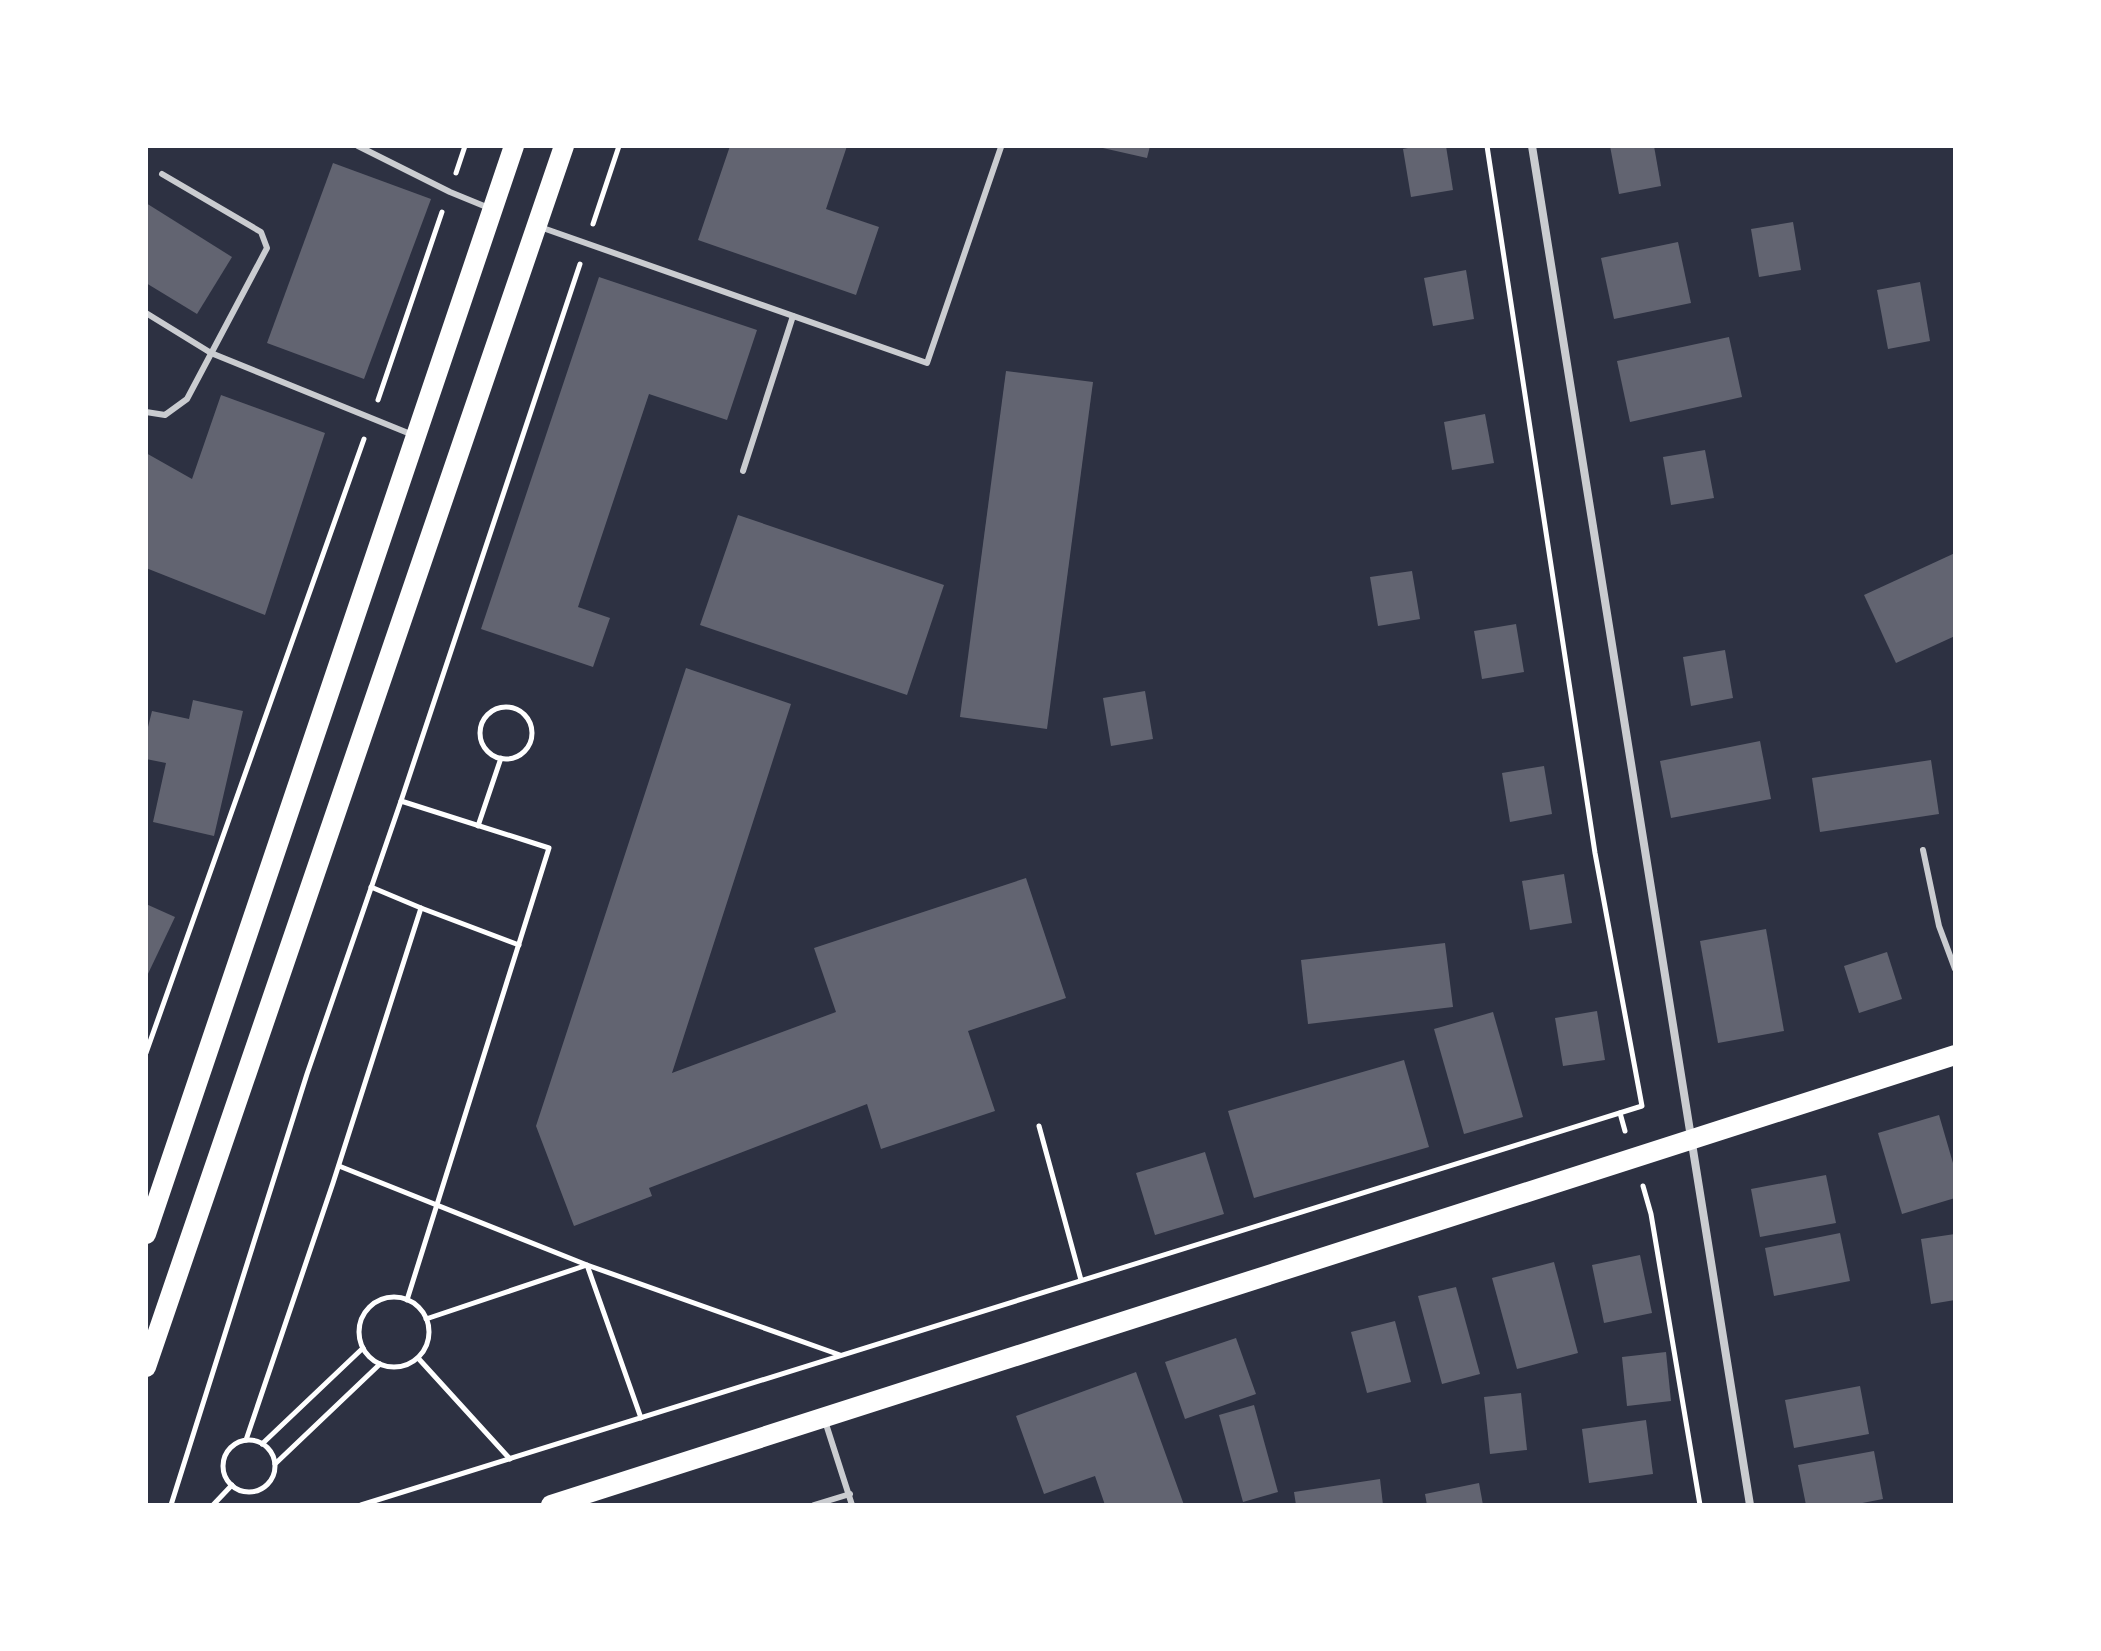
<svg xmlns="http://www.w3.org/2000/svg" width="2101" height="1651" font-family="'PT Sans Narrow',sans-serif">
<rect width="100%" height="100%" fill="#2d3142"/>
<g fill="#626471">
<path d="M730 146H847L826 209 879 227 856 295 698 240Z"/>
<path d="M1094 146H1150L1147 158Z"/>
<path d="M1418 146H1446L1453 190 1411 197 1403 149Z"/>
<path d="M1610 146H1654L1661 186 1619 194Z"/>
<path d="M333 163 431 199 364 379 267 343Z"/>
<path d="M146 203 232 257 197 314 146 283Z"/>
<path d="M1793 222 1801 270 1759 277 1751 229Z"/>
<path d="M1678 242 1691 303 1614 319 1601 258Z"/>
<path d="M1466 270 1474 319 1433 326 1424 278Z"/>
<path d="M599 277 757 330 727 420 649 394 578 607 610 618 593 667 481 629Z"/>
<path d="M1920 282 1930 341 1888 349 1877 290Z"/>
<path d="M1729 337 1742 397 1630 422 1617 361Z"/>
<path d="M1006 371 1093 382 1047 729 960 717Z"/>
<path d="M221 395 325 433 265 615 146 568V453L192 479Z"/>
<path d="M1485 414 1494 463 1452 470 1444 422Z"/>
<path d="M1705 450 1714 498 1671 505 1663 457Z"/>
<path d="M738 515 944 585 907 695 700 625Z"/>
<path d="M1955 553V636L1896 663 1864 595Z"/>
<path d="M1412 571 1420 619 1378 626 1370 577Z"/>
<path d="M1516 624 1524 672 1482 679 1474 631Z"/>
<path d="M1725 650 1733 698 1691 706 1683 657Z"/>
<path d="M686 668 791 704 672 1073 836 1012 814 948 1026 878 1066 998 968 1031 995 1111 881 1149 867 1104 649 1188 652 1196 574 1226 536 1126Z"/>
<path d="M1145 691 1153 739 1111 746 1103 698Z"/>
<path d="M193 700 243 711 214 836 153 822 166 763 146 759V735L152 711 189 719Z"/>
<path d="M1760 741 1771 799 1671 818 1660 761Z"/>
<path d="M1931 760 1939 814 1820 832 1812 778Z"/>
<path d="M1544 766 1552 814 1510 822 1502 773Z"/>
<path d="M1564 874 1572 923 1530 930 1522 881Z"/>
<path d="M146 904 175 917 146 978Z"/>
<path d="M1766 929 1784 1031 1718 1043 1700 941Z"/>
<path d="M1445 943 1453 1007 1308 1024 1301 960Z"/>
<path d="M1887 952 1902 999 1859 1013 1844 966Z"/>
<path d="M1597 1011 1605 1060 1563 1066 1555 1018Z"/>
<path d="M1493 1012 1523 1117 1464 1134 1434 1029Z"/>
<path d="M1404 1060 1429 1147 1254 1198 1228 1111Z"/>
<path d="M1939 1115 1955 1170V1198L1902 1214 1878 1133Z"/>
<path d="M1205 1152 1224 1214 1155 1235 1136 1173Z"/>
<path d="M1826 1175 1836 1223 1760 1237 1751 1189Z"/>
<path d="M1840 1233 1850 1281 1774 1296 1765 1248Z"/>
<path d="M1955 1234V1300L1931 1304 1921 1239Z"/>
<path d="M1640 1255 1652 1313 1604 1323 1592 1265Z"/>
<path d="M1554 1262 1578 1353 1517 1369 1492 1278Z"/>
<path d="M1456 1287 1480 1374 1442 1384 1418 1296Z"/>
<path d="M1395 1321 1411 1382 1367 1393 1351 1332Z"/>
<path d="M1236 1338 1256 1394 1185 1419 1165 1362Z"/>
<path d="M1666 1352 1671 1401 1627 1406 1622 1357Z"/>
<path d="M1136 1372 1184 1505H1105L1095 1476 1044 1494 1016 1416Z"/>
<path d="M1860 1386 1869 1434 1794 1448 1785 1400Z"/>
<path d="M1521 1393 1527 1450 1490 1454 1484 1397Z"/>
<path d="M1254 1405 1278 1492 1243 1502 1219 1415Z"/>
<path d="M1646 1420 1653 1474 1589 1483 1582 1429Z"/>
<path d="M1874 1451 1883 1499 1852 1505H1806L1798 1465Z"/>
<path d="M1380 1479 1383 1505H1296L1294 1492Z"/>
<path d="M1479 1483 1483 1505H1427L1425 1494Z"/>
</g>
<g fill="none" stroke-linecap="round" stroke-linejoin="round">
<g stroke="#fff" stroke-width="5">
<path d="M456 173 465 146"/>
<path d="M593 224 619 146"/>
<path d="M378 400 442 212"/>
<circle cx="506" cy="733" r="26"/>
<path d="M401 801 549 848 407 1300"/>
<path d="M478 826 501 758"/>
<path d="M371 887 421 908 519 945"/>
<path d="M146 1053 364 439"/>
<path d="M1620 1113 1625 1131"/>
<path d="M1039 1126 1081 1280"/>
<path d="M339 1166 587 1265 641 1418"/>
<path d="M1643 1186 1651 1214 1700 1505"/>
<circle cx="394" cy="1332" r="35"/>
<path d="M426 1319 587 1265 840 1355"/>
<path d="M418 1358 510 1459"/>
<path d="M246 1440 333 1183 421 908"/>
<circle cx="249" cy="1466" r="26"/>
<path d="M262 1444 363 1348"/>
<path d="M275 1464 380 1364"/>
<path d="M171 1505 307 1074 401 801 580 264"/>
<path d="M213 1505 232 1485"/>
<path d="M361 1505 1642 1106 1595 853 1487 146"/>
</g>
<g stroke="#caccd0" stroke-width="6">
<path d="M358 146 450 192 489 208"/>
<path d="M540 227 927 363 1001 147"/>
<path d="M146 313 211 353 413 435"/>
<path d="M146 412 165 415 187 399 267 248 261 232 162 174"/>
<path d="M743 471 793 316"/>
<path d="M1923 850 1939 926 1955 969"/>
<path d="M825 1421 852 1505"/>
<path d="M814 1505 850 1494"/>
</g>
<path stroke="#caccd0" stroke-width="8" d="M1532 146 1750 1505"/>
<g stroke="#fff" stroke-width="20">
<path d="M146 1234 514 146"/>
<path d="M146 1367 564 146"/>
<path d="M551 1505 1955 1055"/>
</g>
</g>
<rect width="2101" height="1651" fill="none" stroke="#ffffff" stroke-width="296"/>
</svg>
